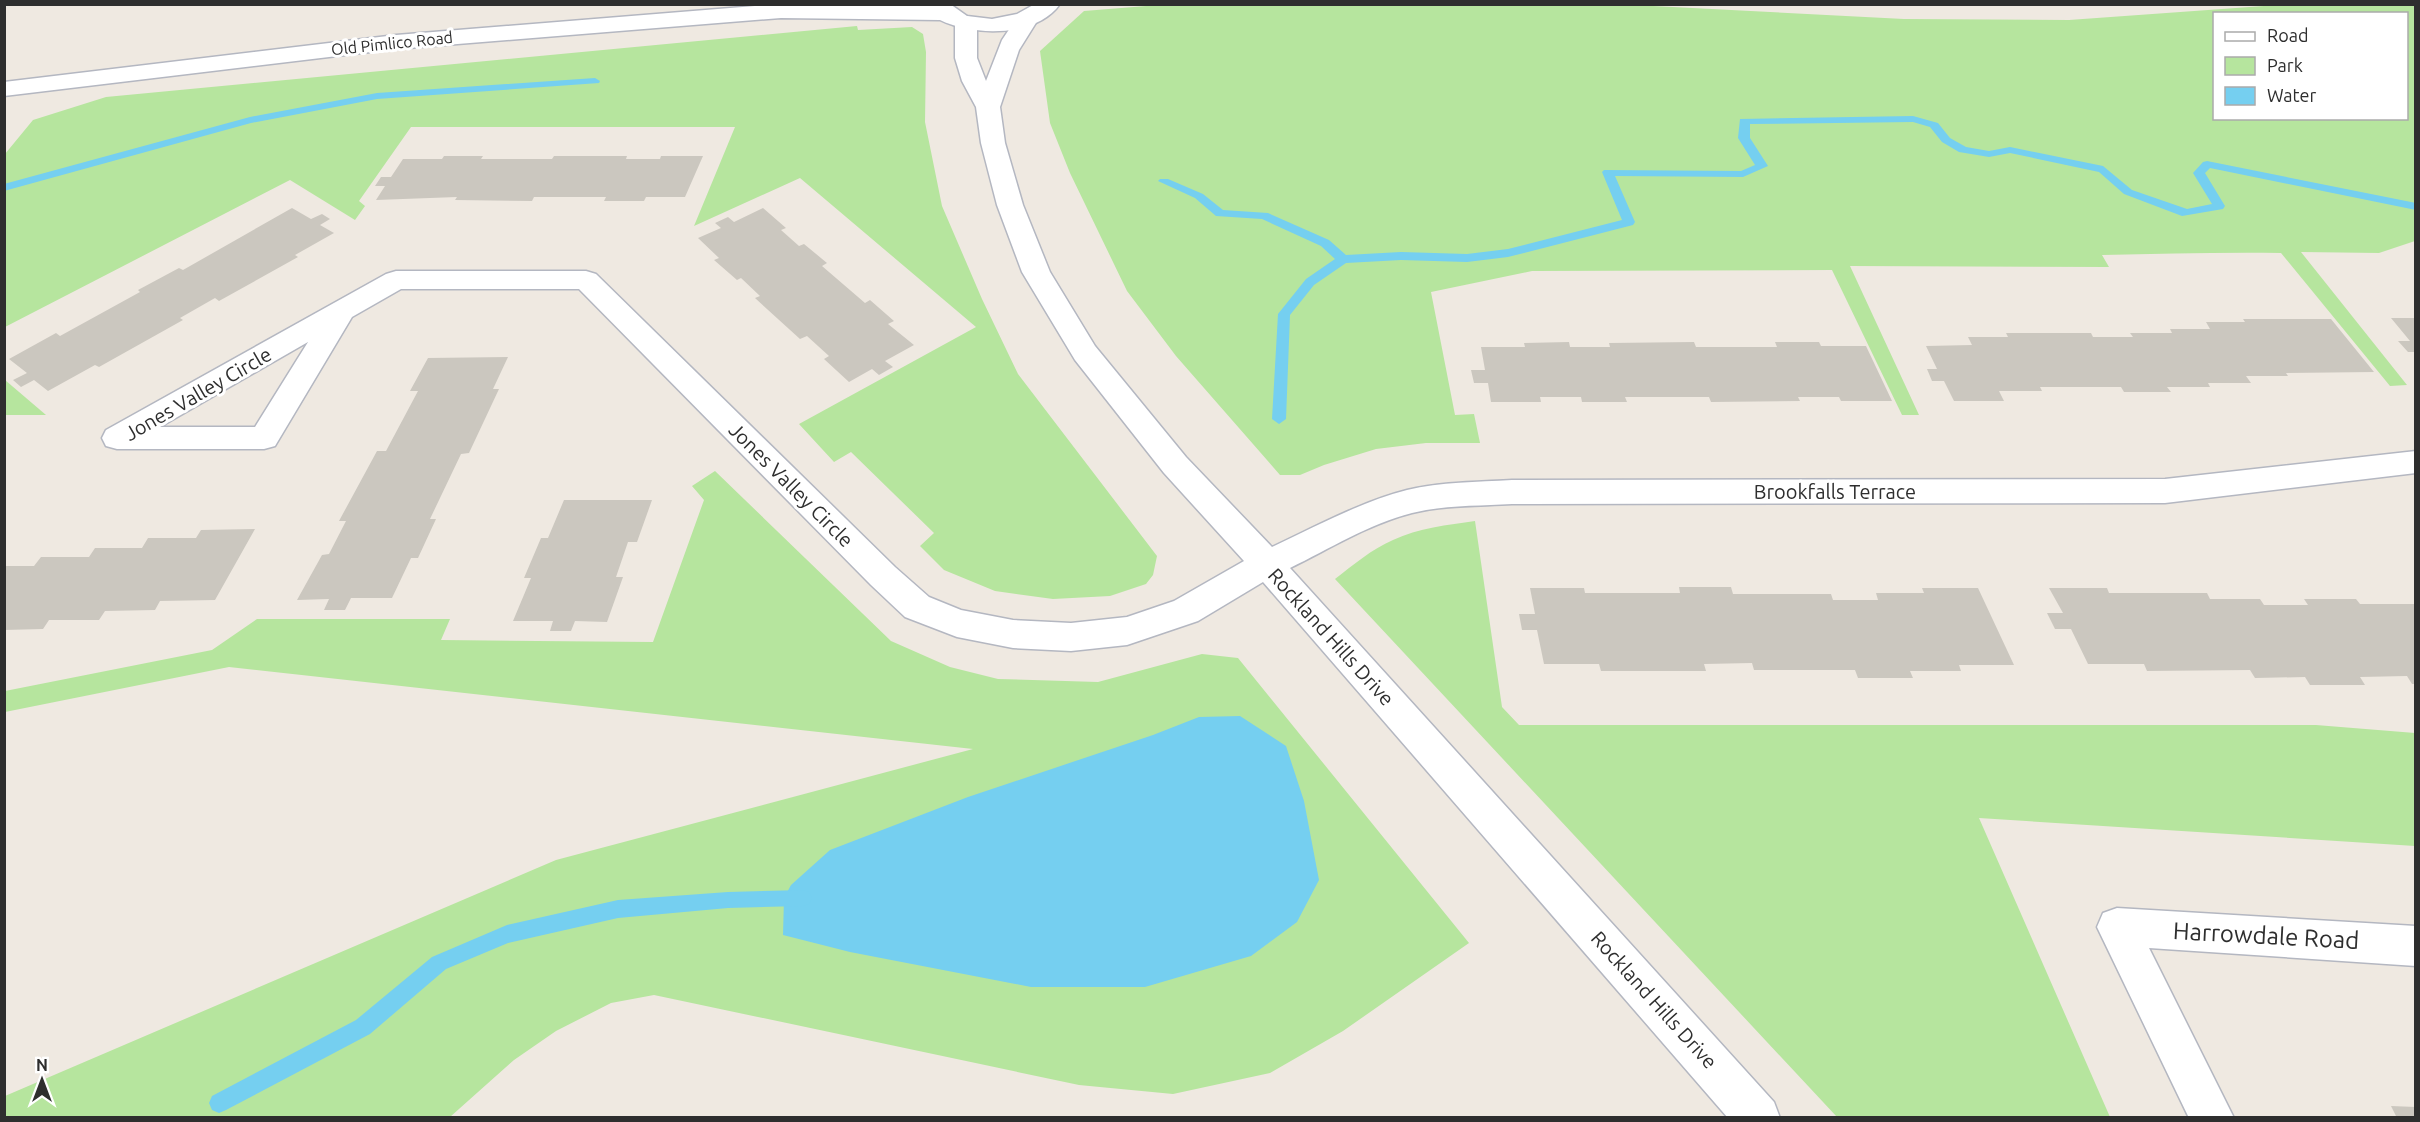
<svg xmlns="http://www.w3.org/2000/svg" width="2420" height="1122" font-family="Ubuntu,sans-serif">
<rect width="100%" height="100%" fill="#efe9e1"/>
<g fill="#b6e59e" fill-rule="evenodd">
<path d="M1171 4H1614L1904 19 2069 20 2292 4 2415 5V241L2379 253 2301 252 2407 385 2390 386 2281 253C2221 252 2162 254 2102 255L2109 267 1850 266 1919 415H1902L1832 270 1532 271 1431 292 1455 415 1474 414 1480 443H1426L1376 449 1324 465 1300 475H1280L1176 356 1127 291 1070 173 1050 123 1040 51 1084 11ZM2214 14H2406V118H2214Z"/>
<path d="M857 26 858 30 912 27 923 34 926 52 925 122 942 206 982 299 1018 374 1157 556 1153 575 1146 584 1110 596 1053 599 995 591 944 570 920 546 934 533 851 452 834 462 799 424 976 327 800 178 694 226 735 127H411L359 201 365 206 355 220 290 180 5 327V154L33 120 106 97Z"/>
<path d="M4 380H5L46 415H5Z"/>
<path d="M715 471 891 641 950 667 998 679 1098 682 1202 654 1238 658 1469 943 1343 1031 1270 1073 1173 1094 1079 1085 654 995 611 1003 556 1031 514 1060 450 1117H5V1096L556 860 973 749 229 667 5 712V691L212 650 257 619H450L441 640 653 642 704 500 692 486Z"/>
<path d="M1475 521 1502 707 1519 725H2316L2415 733V846L1979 818 2110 1117H1837L1335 579C1353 565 1372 549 1393 540 1418 528 1448 525 1475 521Z"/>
</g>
<path fill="#75cff0" d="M1240 716 1286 746 1304 801 1319 880 1297 922 1251 956 1145 987H1031L850 952 783 935 784 898 791 885 830 850 968 797 1153 735 1199 717Z"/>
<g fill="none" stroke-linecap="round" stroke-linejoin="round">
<g fill="#75cff0" fill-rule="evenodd">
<path d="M595 78 600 81 599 83 377 99 251 123 4 191V184L250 117 377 93Z"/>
<path d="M1913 116 1938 123 1950 138 1966 147 1989 151 2010 147 2103 166 2132 190 2187 209 2212 204 2193 173 2203 162 2207 161 2416 203V210L2210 168 2205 173 2225 206 2223 209 2182 216 2124 194 2099 172 2010 153 1989 157 1959 152 1942 142 1930 127 1913 122 1750 124V138L1768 166 1743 177 1615 176 1635 222 1633 225 1508 257 1467 262 1401 260 1346 263 1314 285 1290 315 1286 419 1279 424 1272 419 1278 314 1306 279 1335 259 1321 246 1262 219 1216 216 1195 198 1158 181 1160 179H1168L1203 194 1223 210 1268 213 1329 240 1346 255 1401 252 1467 254 1508 249 1622 220 1602 172 1604 170 1741 171 1755 165 1738 138 1740 119Z"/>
<path d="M803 890 809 892 812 898 809 904 803 906 728 908 618 918 508 943 446 969 370 1034 226 1110 219 1113 212 1110 209 1103 212 1096 356 1020 432 957 507 925 618 900 728 892Z"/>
</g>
</g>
<g fill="#cbc7bf">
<path d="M444 156H483L481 159H552L554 156H627L626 159H660L661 156H703L685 197H646L644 201H604L606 197H534L532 201 455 200 457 197 376 200 385 186H375L381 177H391L403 159H442Z"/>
<path d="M292 208 311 219 322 214 330 219 320 225 334 233 295 255 298 257 219 301 215 298 180 318 183 320 99 367 95 365 48 391 34 380 21 387 13 380 27 373 9 359 56 333 60 336 140 292 138 290 179 268 183 270Z"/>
<path d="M763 208 786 228 781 230 799 246 804 244 827 263 822 266 865 303 870 300 894 321 888 324 914 345 885 361 893 367 879 375 872 369 849 382 824 359 829 356 807 336 800 339 755 298 760 296 741 278 737 280 714 260 719 258 698 238 721 228 715 223 728 217 734 222Z"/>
<path d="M2391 318H2416V352H2408L2398 341H2410Z"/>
<path d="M2243 319H2331L2374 372 2286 373 2288 376H2246L2251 383H2208L2210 387H2167L2171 392H2124L2121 387H2040L2042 391H1999L2004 401H1954L1944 381H1932L1927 369H1937L1926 346 1972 345 1968 337H2008L2006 333H2091L2093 337H2133L2130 333H2172L2170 329H2210L2206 322H2245Z"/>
<path d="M1569 342 1570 347H1610L1609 343 1694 342 1696 347H1777L1775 342H1819L1821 346H1866L1892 401H1841L1839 397H1798L1800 401 1711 402 1709 397H1625L1627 402H1582L1581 397H1540L1541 402H1491L1488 383H1474L1471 370H1485L1481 347H1525L1524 343Z"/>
<path d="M508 357 493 389H499L469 453 461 454 430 519H436L418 558H411L392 598H351L345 610H324L329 599 297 600 322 555 329 554 346 521H339L377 451H386L418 391H410L428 358Z"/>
<path d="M564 500H652L637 542H628L616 577H623L607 622 575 621 571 631H550L553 621H513L531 578H524L541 538H548Z"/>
<path d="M255 529 215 600 160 601 155 610 105 611 99 620H49L43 629 4 630V566H34L41 557H89L95 548H142L148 538H196L201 530Z"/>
<path d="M1679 587H1731L1733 594H1831L1833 600H1878L1876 593H1924L1922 588H1978L2014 665H1959L1961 671H1910L1913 678H1858L1855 670H1754L1752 663 1704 664 1706 671H1601L1599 664H1544L1537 630H1522L1519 614H1535L1530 588H1584L1585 593H1680Z"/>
<path d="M2049 588H2107L2109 593H2207L2210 599H2260L2264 605H2308L2304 599H2356L2360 604H2416V684H2412L2407 676 2360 677 2365 685H2310L2305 677 2255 678 2250 670 2147 671 2144 664H2088L2071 629H2055L2047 613H2063Z"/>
<path d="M2391 1106 2416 1107V1118H2397Z"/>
</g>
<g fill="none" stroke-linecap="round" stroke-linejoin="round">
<g stroke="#b4b7c1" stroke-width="3">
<g id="street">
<path d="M1028 11 1036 13 1039 18 1019 50 1000 107 1005 143 1023 205 1050 272 1095 346 1186 457 1272 547C1315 527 1360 502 1407 490 1441 482 1477 482 1512 480L2165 479 2416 451V473L2165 503 1512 504C1479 506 1444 505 1412 513 1369 524 1329 549 1290 568L1774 1102 1780 1118H1728L1263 582 1198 621 1127 645 1071 651 1013 648 957 637 905 617 871 585 579 289H401L352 317 275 446 264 449H117L106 446 102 438 106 430 386 274 396 271H586L596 274 895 567 929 597 961 610 1013 620 1071 623 1127 617 1174 601 1244 561 1164 473 1075 360 1022 272 997 205 981 143 976 107 962 81 955 58V23L958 18 966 16 974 18 977 23V58L986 81 1002 40 1020 13ZM308 342 255 427H160Z"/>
<path d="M2117 908 2416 926V966L2149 948 2234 1118H2189L2097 927 2103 913Z"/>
</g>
</g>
<g stroke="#b4b7c1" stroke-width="3">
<path id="secondary" d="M780 4H950L967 16 992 19 1017 14 1035 4H1060C1036 38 972 36 940 20L781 18 396 49 4 96V82L396 35Z"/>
</g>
<use href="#street" fill="#fff" fill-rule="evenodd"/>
<use href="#secondary" fill="#fff" fill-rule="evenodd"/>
</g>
<g text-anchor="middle" stroke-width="6" stroke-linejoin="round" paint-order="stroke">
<g font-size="16" fill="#2e2e2e" stroke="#fff">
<text transform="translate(392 43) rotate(-6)" y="6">Old Pimlico Road</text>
</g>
<g font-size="20" fill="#2e2e2e" stroke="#fff">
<text transform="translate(198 394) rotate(-30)" y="7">Jones Valley Circle</text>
<text transform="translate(791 485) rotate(45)" y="7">Jones Valley Circle</text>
<text x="1835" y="499">Brookfalls Terrace</text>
<text transform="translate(1331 637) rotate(48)" y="7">Rockland Hills Drive</text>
<text transform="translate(1654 1000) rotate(48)" y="7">Rockland Hills Drive</text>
</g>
<g font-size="24" fill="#2e2e2e" stroke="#fff">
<text transform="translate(2266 936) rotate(3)" y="8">Harrowdale Road</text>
</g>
</g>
<rect width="2420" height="1122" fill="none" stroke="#2e2e2e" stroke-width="12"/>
<rect x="2213" y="12" width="195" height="108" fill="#ffffff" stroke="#ababab" stroke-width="1.5"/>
<rect x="2225" y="32" width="30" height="9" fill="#ffffff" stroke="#ababab" stroke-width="1.5"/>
<text x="2267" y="42" font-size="18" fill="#2e2e2e">Road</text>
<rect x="2225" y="57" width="30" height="18" fill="#b6e59e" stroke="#ababab" stroke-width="1.5"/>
<text x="2267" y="72" font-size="18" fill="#2e2e2e">Park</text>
<rect x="2225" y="87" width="30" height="18" fill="#75cff0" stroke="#ababab" stroke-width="1.5"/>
<text x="2267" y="102" font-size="18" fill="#2e2e2e">Water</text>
<g transform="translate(42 1080)" stroke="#ffffff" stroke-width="4.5" paint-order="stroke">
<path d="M0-4.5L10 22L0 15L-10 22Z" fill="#2e2e2e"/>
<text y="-9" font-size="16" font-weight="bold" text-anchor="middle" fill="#2e2e2e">N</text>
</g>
</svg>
